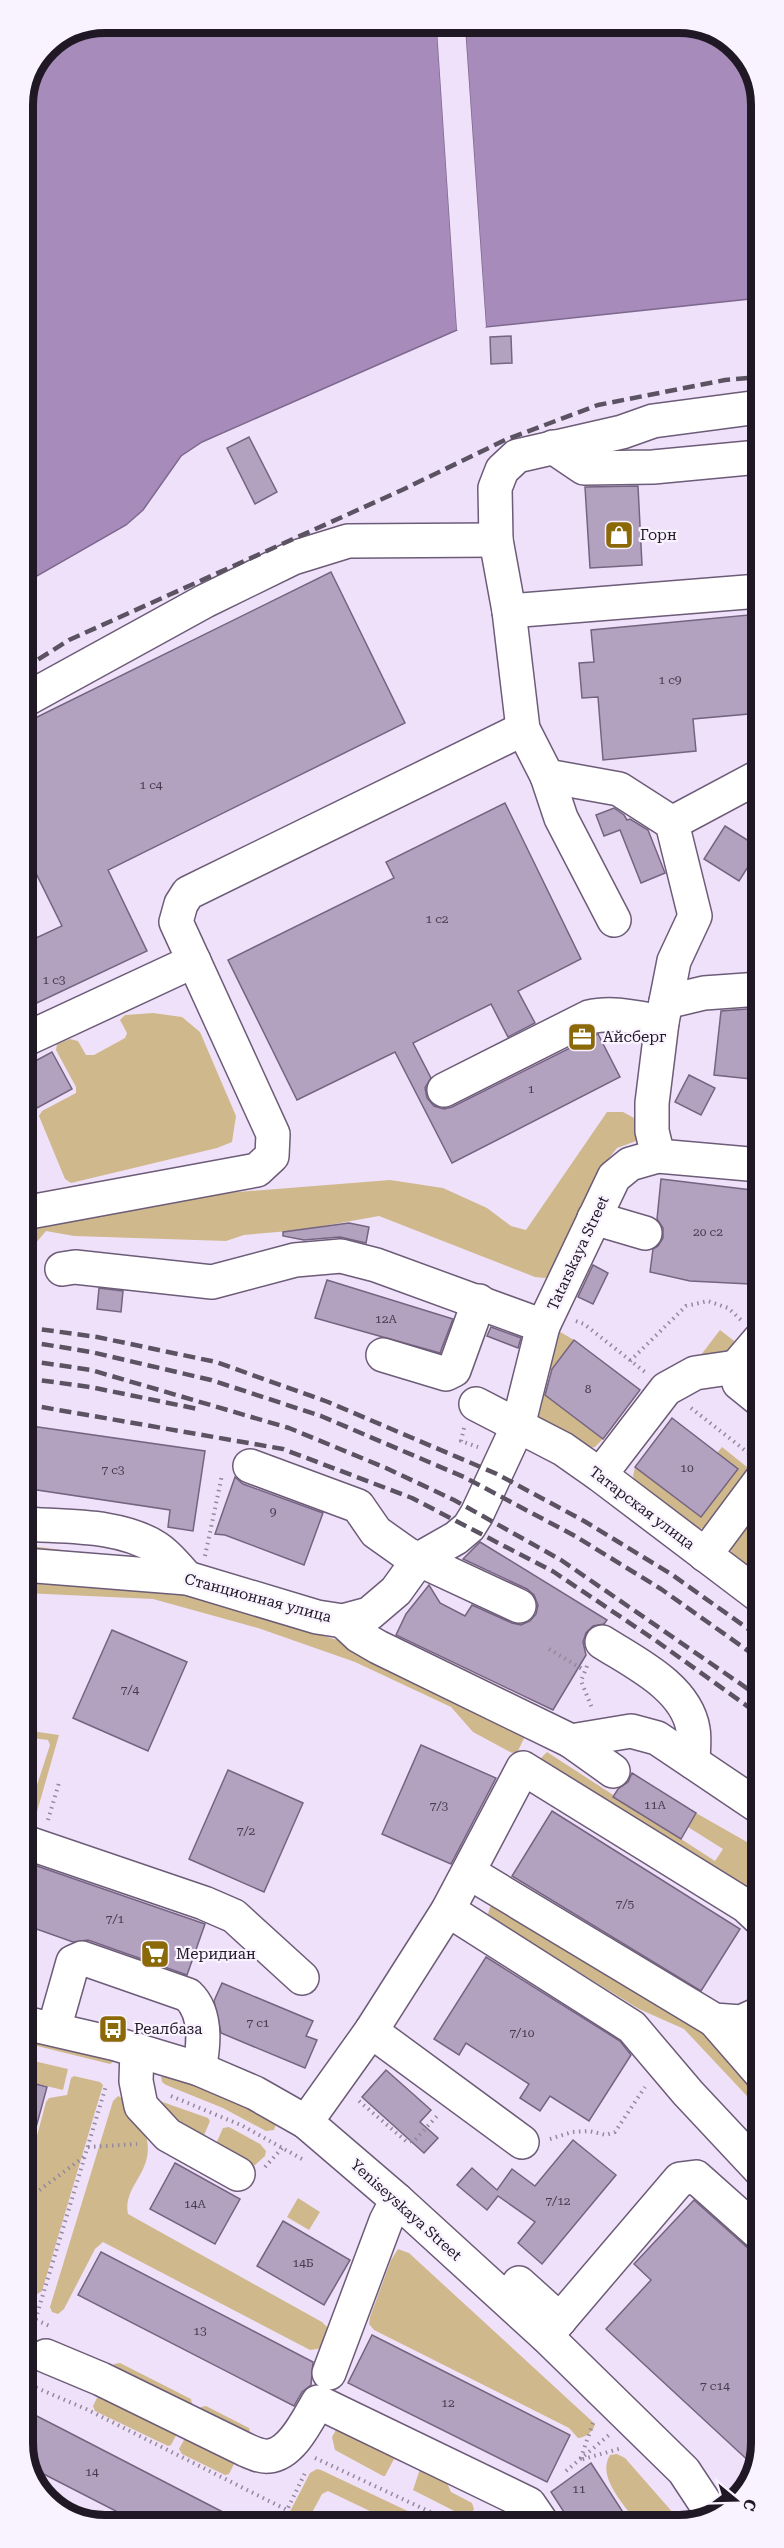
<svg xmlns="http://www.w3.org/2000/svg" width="784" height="2548" font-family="'Roboto Serif',serif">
<rect width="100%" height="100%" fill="#f0e1fb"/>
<g fill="#cfb98c">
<path d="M153 1013 182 1017 200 1032 236 1116 232 1142 217 1148 71 1183 65 1179 39 1116 42 1111 76 1093V1087L56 1050 57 1044 70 1039 78 1041 86 1055H94L125 1038 127 1033 120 1020 125 1015Z"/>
<path d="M607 1112H623L636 1119 639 1140 617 1148 598 1172 550 1275 545 1278 535 1277 379 1216 301 1230 244 1235 226 1241 74 1236 46 1231 35 1244 24 1251V1225L200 1195 390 1180 443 1188 487 1208 511 1226 526 1230Z"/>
<path d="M557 1330 574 1340 537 1388 603 1439 595 1447 589 1448 525 1408Z"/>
<path d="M720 1330 738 1344 725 1360 694 1364Z"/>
<path d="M722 1447 747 1467 748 1474 709 1527 697 1529 635 1481 633 1476 635 1467 701 1517 738 1469 717 1453Z"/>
<path d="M760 1504V1536L752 1546 760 1553V1562L758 1560 750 1570 733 1558 730 1546Z"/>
<path d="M24 1545 116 1557 24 1553Z"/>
<path d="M24 1578 199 1597 334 1639 351 1644 526 1734 518 1751 512 1753 473 1732 451 1707 355 1662 258 1628 153 1599 24 1593Z"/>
<path d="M24 1730 59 1735 32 1829H24V1825L50 1745 48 1740 24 1737Z"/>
<path d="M547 1752 715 1861 723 1849 688 1827 696 1813 761 1850V1907L540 1767 541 1758Z"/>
<path d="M499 1905 705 2032 761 2092V2111L684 2029 639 2009 501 1924 488 1914 490 1907Z"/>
<path d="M25 2030 116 2060 110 2064 25 2043Z"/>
<path d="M25 2059 68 2069 63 2090 25 2081Z"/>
<path d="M169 2073 251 2105 276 2124 274 2130 266 2131 223 2108 166 2085 162 2082 161 2077Z"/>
<path d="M74 2076 100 2082 103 2085 42 2291 31 2298 25 2295V2164L30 2162 46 2102 49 2098 67 2095 71 2078Z"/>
<path d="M118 2096C127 2099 132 2108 137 2115 143 2122 144 2128 146 2136 156 2172 122 2185 128 2214L322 2322 329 2329 325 2348 310 2350 103 2242 95 2249 64 2309 58 2314 52 2312 50 2307 113 2101Z"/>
<path d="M157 2100 208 2118 210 2121 202 2140 197 2141 152 2102Z"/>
<path d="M229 2127 260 2144 266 2151 265 2156 255 2165 246 2167 214 2148 223 2128Z"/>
<path d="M298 2198 320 2212 309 2230 287 2217Z"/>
<path d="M398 2249 409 2253 595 2424C594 2431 585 2438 578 2438L569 2428 374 2330 369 2324 370 2317 391 2260Z"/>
<path d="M120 2363 191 2399 192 2404 186 2415 108 2376 114 2364Z"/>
<path d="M103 2386 181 2426 171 2445 168 2446 95 2411 93 2406Z"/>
<path d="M206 2406 249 2428 250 2432 244 2443 194 2419 201 2407Z"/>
<path d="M337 2428 446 2481 451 2492 472 2503 474 2509 471 2514 462 2515 413 2490 420 2469 394 2459 385 2476H383L335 2450 332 2437Z"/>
<path d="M190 2429 239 2454 229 2474 225 2475 182 2454 179 2449Z"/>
<path d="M617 2454 625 2458 682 2523H637C625 2505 596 2477 610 2455Z"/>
<path d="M317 2469 321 2470 435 2524H397L328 2491 322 2494 306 2524 283 2525 310 2473Z"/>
<path d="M45 2495 103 2525 51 2505Z"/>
</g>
<path fill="#a78bbb" stroke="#7e698e" stroke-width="1.5" d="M105 23H685L733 43 759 84V298L486 327 465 27 437 29 457 330 202 442 181 456 143 510 126 525 23 584V104L47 46Z"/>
<path fill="#f0e1fb" d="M465 27 486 327H483L463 30 440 32 460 330H457L437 29Z"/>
<g fill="#b3a1c0" stroke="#756480" stroke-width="1.5">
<path d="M511 336 512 363 491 364 490 337Z"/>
<path d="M249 437 277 492 255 504 227 448Z"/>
<path d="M638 486 642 565 590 568 585 487Z"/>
<path d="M331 572 405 723 108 870 147 951 24 1009 23 944 62 926 23 847V724Z"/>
<path d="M759 614 760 713 693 719 696 751 603 760 598 697 582 698 579 663 594 662 591 630Z"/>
<path d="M505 803 581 959 518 991 535 1023 508 1037 491 1004 413 1043 431 1078 425 1088 427 1098 434 1106 444 1109 452 1107 598 1034 620 1077 452 1163 395 1052 297 1100 228 960 394 878 386 862Z"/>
<path d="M614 808 624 815 627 820 630 819 648 830 665 873 641 883 620 830 604 836 596 815Z"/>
<path d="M725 826 760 848 739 881 704 859Z"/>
<path d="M760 1008V1080L714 1075 721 1011Z"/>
<path d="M52 1052 72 1089 24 1115V1067Z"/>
<path d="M689 1075 715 1088 701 1115 675 1102Z"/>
<path d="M661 1179 760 1191V1279L750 1284 690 1281 650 1272 653 1249 658 1246 663 1238V1228L657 1219Z"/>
<path d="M349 1223 369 1227 366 1243 340 1237 304 1240 283 1236V1232Z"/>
<path d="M593 1265 608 1273 593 1304 578 1297Z"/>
<path d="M327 1280 453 1319 440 1353 315 1318Z"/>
<path d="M99 1288 123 1291 121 1312 97 1309Z"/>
<path d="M491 1327 521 1338 518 1348 487 1336Z"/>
<path d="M574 1340 640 1390 603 1439 545 1395 552 1369Z"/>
<path d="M672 1418 738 1469 701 1517 635 1467Z"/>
<path d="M24 1425 205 1451 193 1531 168 1527 170 1510 24 1488Z"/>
<path d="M235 1477 243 1484 323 1513 304 1565 225 1535 215 1534Z"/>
<path d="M480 1542 607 1620 604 1624 593 1626 586 1633 583 1642 586 1655 553 1710 396 1635 406 1614 429 1585 440 1603 465 1616 472 1605 512 1623 521 1625 530 1621 536 1614 538 1605 534 1595 527 1589 463 1559Z"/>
<path d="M112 1630 187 1662 148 1751 73 1718Z"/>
<path d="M421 1745 496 1778 451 1864 382 1834Z"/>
<path d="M228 1770 303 1803 264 1892 189 1859Z"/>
<path d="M632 1773 696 1813 681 1839 613 1797 618 1789 628 1782Z"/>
<path d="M552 1811 740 1929 701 1991 512 1876Z"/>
<path d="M34 1865 205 1924 187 1975 88 1940 73 1942 25 1925V1893Z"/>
<path d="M486 1957 620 2041 631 2055 589 2121 550 2096 540 2111 520 2098 529 2084 466 2043 459 2055 434 2039Z"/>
<path d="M222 1983 313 2021 306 2036 317 2040 305 2068 221 2033 214 2001Z"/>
<path d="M386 2070 431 2110 420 2122 438 2138 424 2153 362 2097Z"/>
<path d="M25 2081 47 2087 31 2146 25 2145Z"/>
<path d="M573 2140 616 2175 542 2264 518 2243 535 2222 498 2196 487 2210 457 2185 472 2168 497 2190 512 2169 535 2186Z"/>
<path d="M175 2163 240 2199 215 2244 150 2209Z"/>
<path d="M694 2200 749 2249 761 2253V2444L754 2466 606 2329 651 2280 634 2264Z"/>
<path d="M283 2221 350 2260 324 2305 257 2266Z"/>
<path d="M101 2252 313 2362 311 2385 302 2392 294 2406 78 2295Z"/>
<path d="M372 2335 570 2435 547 2482 348 2383Z"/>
<path d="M25 2410 66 2431 248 2525H143L26 2465Z"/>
<path d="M591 2463 630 2523H571L551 2492Z"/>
</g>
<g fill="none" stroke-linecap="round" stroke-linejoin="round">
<g stroke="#6c5c77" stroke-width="36">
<g id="minor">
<path d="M553 447 584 468 653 467 759 457"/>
<path d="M509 611 759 591"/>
<path d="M23 701 205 601 293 558 348 541 496 540"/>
<path d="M547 776 561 818 614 920"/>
<path d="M672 823 760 776"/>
<path d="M666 1002 704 993 760 989"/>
<path d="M24 1040 194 961"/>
<path d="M444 1090 589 1017C613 1011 638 1018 662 1022"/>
<path d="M658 1156 652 1131V1103L662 1022 674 961 695 916 672 823 619 789 547 776 523 729 509 611 496 540 495 488 502 470 517 456 622 432 653 421 759 407"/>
<path d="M24 1213 257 1170 272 1156 273 1134 176 922 181 904 188 893 523 729"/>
<path d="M594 1218 645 1233"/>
<path d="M62 1269 75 1267 212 1282 295 1260 341 1256 376 1265 543 1326"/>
<path d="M760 1339 736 1367 739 1383 760 1400"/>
<path d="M383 1355 446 1374 454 1370 479 1301"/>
<path d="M476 1404 563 1449 600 1475 761 1597"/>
<path d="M250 1466 358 1506 376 1532 407 1554 519 1606"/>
<path d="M600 1475 666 1389 695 1373 736 1367"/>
<path d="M24 1524C67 1527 120 1524 157 1548 168 1555 178 1568 187 1578"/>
<path d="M705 1555 760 1481"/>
<path d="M24 1565 187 1578 317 1617 343 1621 369 1614 396 1591 419 1559 456 1538 469 1527 477 1514 518 1426 543 1326 614 1177 630 1164 658 1156 760 1165"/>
<path d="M343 1621 359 1636 378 1647 571 1741 631 1731 657 1738 761 1808"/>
<path d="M602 1642C635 1663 686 1687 693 1729 695 1739 693 1752 693 1762"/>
<path d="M571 1741 613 1771"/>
<path d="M25 1842 204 1903 234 1916 302 1978"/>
<path d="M470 1873 714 2020 741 2022 761 2013"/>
<path d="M448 1910 632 2027 688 2093 761 2171"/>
<path d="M714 2020 761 2074"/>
<path d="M54 2029 73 1962 82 1958 188 1995C207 2013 204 2046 199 2069"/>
<path d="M371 2031 522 2142"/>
<path d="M137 2050 136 2081 141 2106 168 2135 238 2174"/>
<path d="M306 2122 371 2031 448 1910 523 1768 746 1906 761 1920"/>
<path d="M519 2283 560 2320"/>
<path d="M546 2336 680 2179 696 2177 761 2235"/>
<path d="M46 2356 101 2379 246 2450C253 2453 261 2457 269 2456 292 2454 308 2419 318 2402L529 2504 542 2523"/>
<path d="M329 2373 386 2221 397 2200"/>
</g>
</g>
<g stroke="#6c5c77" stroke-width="36">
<path id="major" d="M25 2023 116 2044 199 2069 255 2093 306 2122 397 2200 546 2336 684 2471 713 2515"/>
</g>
<g stroke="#94889c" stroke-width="4" stroke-dasharray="1.5 4.5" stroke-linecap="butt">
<path d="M24 1275 35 1273"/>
<path d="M576 1321 584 1324 645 1372"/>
<path d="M630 1361 686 1306 708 1301 728 1308 741 1320"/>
<path d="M691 1408 751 1455"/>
<path d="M464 1428 461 1441 478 1447"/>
<path d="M205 1556 222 1475"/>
<path d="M549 1649 584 1670"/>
<path d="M587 1666 581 1681 592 1708"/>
<path d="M48 1820 59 1783"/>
<path d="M171 2096 243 2126 302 2159"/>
<path d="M359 2101 407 2142 415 2140 437 2116"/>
<path d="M550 2139 572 2132 589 2131 606 2135 615 2132 645 2087"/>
<path d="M88 2147 137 2144"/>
<path d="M265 2167 283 2147"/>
<path d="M25 2201 85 2156"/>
<path d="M25 2315 52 2327"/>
<path d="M32 2331 106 2086"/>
<path d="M25 2383 86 2409 287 2510 306 2471"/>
<path d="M593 2423 580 2460 622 2448"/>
<path d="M315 2458 456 2524"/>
<path d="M566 2471 609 2435"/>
<path d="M279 2525 287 2510"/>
</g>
<use href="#minor" stroke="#fff" stroke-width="33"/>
<use href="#major" stroke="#fff" stroke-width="33"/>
<g stroke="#5b5262" stroke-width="4.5" stroke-dasharray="12 6" stroke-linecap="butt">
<path d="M23 669 69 640 402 490 505 440 598 405 725 380 759 377"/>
<path d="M24 1327 97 1337 216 1362 328 1402 497 1474 584 1521 671 1574 761 1638"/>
<path d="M24 1341 91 1352 211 1380 321 1416 464 1477 575 1536 661 1589 761 1660"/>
<path d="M24 1360 91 1370 289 1428 386 1468 454 1500 561 1560 761 1698"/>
<path d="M24 1378 90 1387 198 1409"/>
<path d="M24 1404 283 1449 412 1498 554 1572 655 1640 761 1716"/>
</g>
</g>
<defs>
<g id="shop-square" transform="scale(1.5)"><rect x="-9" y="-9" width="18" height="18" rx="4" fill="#8b6909" stroke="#f9f2ff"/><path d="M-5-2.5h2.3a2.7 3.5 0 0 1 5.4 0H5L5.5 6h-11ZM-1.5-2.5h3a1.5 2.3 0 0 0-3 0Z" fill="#fff"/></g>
<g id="office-square" transform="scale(1.5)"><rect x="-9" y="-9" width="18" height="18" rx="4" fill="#8b6909" stroke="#f9f2ff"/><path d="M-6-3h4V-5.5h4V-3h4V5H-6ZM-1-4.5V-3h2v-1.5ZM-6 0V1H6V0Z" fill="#fff"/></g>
<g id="supermarket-square" transform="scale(1.5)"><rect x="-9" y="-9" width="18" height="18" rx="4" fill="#8b6909" stroke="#f9f2ff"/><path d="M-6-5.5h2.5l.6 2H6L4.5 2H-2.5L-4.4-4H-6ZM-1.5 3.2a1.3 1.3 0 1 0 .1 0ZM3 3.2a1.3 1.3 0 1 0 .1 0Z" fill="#fff"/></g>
<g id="bus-square" transform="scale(1.5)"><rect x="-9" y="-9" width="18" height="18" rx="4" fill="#8b6909" stroke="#f9f2ff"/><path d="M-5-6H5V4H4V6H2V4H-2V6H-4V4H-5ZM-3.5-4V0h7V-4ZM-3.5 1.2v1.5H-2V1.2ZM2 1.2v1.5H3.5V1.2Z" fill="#fff"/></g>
</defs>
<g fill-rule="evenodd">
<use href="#shop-square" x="619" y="535"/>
<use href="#office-square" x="582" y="1037"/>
<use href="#supermarket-square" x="155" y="1954"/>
<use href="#bus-square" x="113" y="2029"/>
</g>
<g text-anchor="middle" stroke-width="4.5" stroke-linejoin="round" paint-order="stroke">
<g font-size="12" fill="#453b4c">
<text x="670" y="684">1 с9</text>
<text x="151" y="789">1 с4</text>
<text x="437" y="923">1 с2</text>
<text x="54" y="984">1 с3</text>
<text x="531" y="1093">1</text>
<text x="708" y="1236">20 с2</text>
<text x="386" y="1323">12А</text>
<text x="588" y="1393">8</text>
<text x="687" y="1472">10</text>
<text x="113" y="1474">7 с3</text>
<text x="273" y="1516">9</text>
<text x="130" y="1694">7/4</text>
<text x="655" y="1809">11А</text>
<text x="439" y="1810">7/3</text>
<text x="246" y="1835">7/2</text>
<text x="625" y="1908">7/5</text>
<text x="115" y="1923">7/1</text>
<text x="258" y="2027">7 с1</text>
<text x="522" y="2037">7/10</text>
<text x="558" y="2205">7/12</text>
<text x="195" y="2208">14А</text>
<text x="303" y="2267">14Б</text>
<text x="200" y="2335">13</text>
<text x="715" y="2390">7 с14</text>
<text x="448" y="2407">12</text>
<text x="92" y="2476">14</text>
<text x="579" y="2493">11</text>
</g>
<g font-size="15" fill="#201925" stroke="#f9f2ff" text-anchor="start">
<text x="640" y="540">Горн</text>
<text x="603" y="1042">Айсберг</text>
<text x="176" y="1959">Меридиан</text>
<text x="134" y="2034">Реалбаза</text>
</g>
<g font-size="15" fill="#201925" stroke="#f9f2ff">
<text transform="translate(578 1253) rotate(-65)" y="5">Tatarskaya Street</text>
<text transform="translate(642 1508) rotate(37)" y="5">Татарская улица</text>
<text transform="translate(258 1598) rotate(15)" y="5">Станционная улица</text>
<text transform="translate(406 2210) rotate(42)" y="5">Yeniseyskaya Street</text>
</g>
</g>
<path d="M0 0H784V2548H0ZM105 33H679A72 72 0 0 1 751 105V2443A72 72 0 0 1 679 2515H105A72 72 0 0 1 33 2443V105A72 72 0 0 1 105 33Z" fill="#f9f2ff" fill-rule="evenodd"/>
<path fill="none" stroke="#201925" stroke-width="8" d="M105 33H679A72 72 0 0 1 751 105V2443A72 72 0 0 1 679 2515H105A72 72 0 0 1 33 2443V105A72 72 0 0 1 105 33Z"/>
<g transform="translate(736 2500) rotate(109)" stroke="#f9f2ff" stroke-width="4.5" paint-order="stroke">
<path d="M0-4.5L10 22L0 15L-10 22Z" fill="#201925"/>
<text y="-9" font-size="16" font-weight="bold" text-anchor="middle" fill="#201925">С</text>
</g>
</svg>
